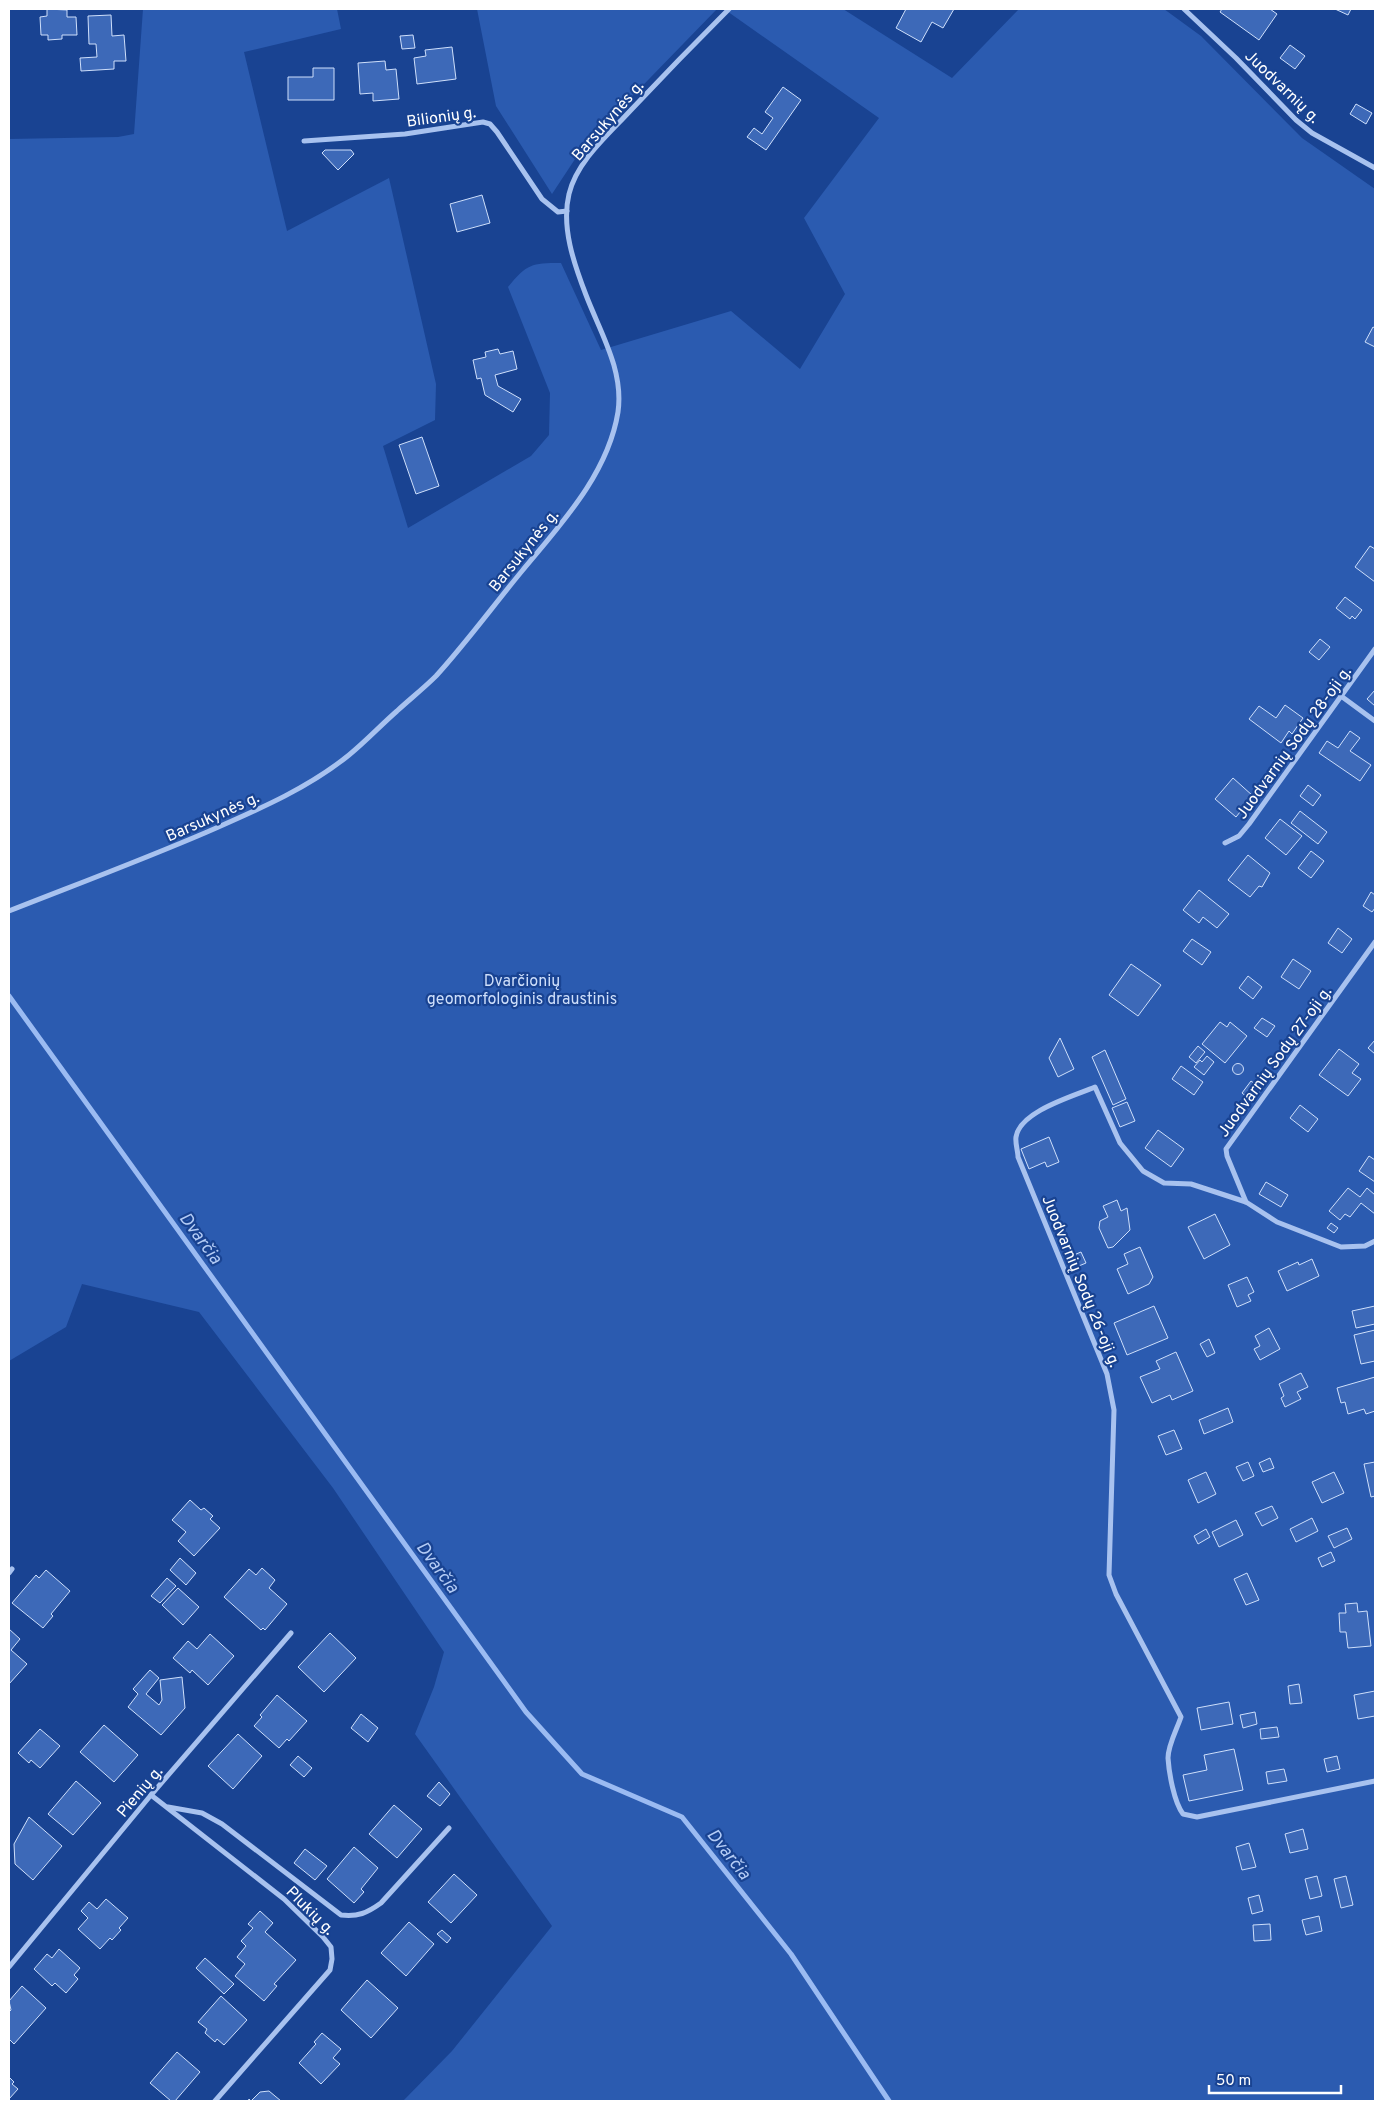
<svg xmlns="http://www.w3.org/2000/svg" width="1384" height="2110" font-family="Overpass,sans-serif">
<rect width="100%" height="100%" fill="#194392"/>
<g fill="#2b5bb0">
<path d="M143 9H337L341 29 244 52 287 231 389 178 436 384 435 420 383 446 408 528 531 456 549 435 550 393 508 287C527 264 531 263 561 263L601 350 731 311 800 369 845 294 804 218 879 118 724 9H843L952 78 1019 9H1164L1201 36 1302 138 1375 189V2101H403L452 2051 552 1926 415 1734 434 1687 444 1652 333 1488 199 1312 82 1284 66 1327 9 1361V139L118 137 134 134Z"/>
<path d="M477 9H717L583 147 552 194 496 106Z"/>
</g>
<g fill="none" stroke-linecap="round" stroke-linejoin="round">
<path stroke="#9bbbf2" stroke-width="5" d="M9 996 526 1712 582 1774 682 1817 791 1954 889 2101"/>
</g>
<g fill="#3d69b8" stroke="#cedffb">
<path d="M47 9 67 10V17H76L77 35H62V39L48 40V35H41L40 17 47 16Z"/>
<path d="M906 9H954L943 28 932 22 921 42 896 28Z"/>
<path d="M1222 9H1270L1277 14 1259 40 1220 12Z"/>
<path d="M1335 9H1351L1348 15Z"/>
<path d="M111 15 112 36 124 35 126 61H114V69L81 71 80 58 97 57 96 44H89L88 16Z"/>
<path d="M413 35 415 48 402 49 400 36Z"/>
<path d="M1290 45 1305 56 1295 69 1280 58Z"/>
<path d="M452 47 456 79 417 84 414 58 426 56 425 50Z"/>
<path d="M385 61 386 70 396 69 399 99 373 101V93L360 94 358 63Z"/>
<path d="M313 68H334V100H288V77H313Z"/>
<path d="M783 87 801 100 766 150 747 137 754 128 762 134 773 118 765 112Z"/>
<path d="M1356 104 1372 113 1366 124 1350 114Z"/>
<path d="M325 150H351L354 154 338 170 322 153Z"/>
<path d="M482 195 490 223 457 232 450 204Z"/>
<path d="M1373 327 1375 328V347L1365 342Z"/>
<path d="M498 349 500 354 513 351 517 369 495 375 498 386 521 399 513 412 485 395 481 378 477 379 473 360 486 357 485 352Z"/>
<path d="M422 437 439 486 416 494 399 445Z"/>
<path d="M1370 546 1375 549V582L1355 567Z"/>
<path d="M1345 597 1362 610 1355 619 1352 616 1350 619 1336 608Z"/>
<path d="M1320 639 1330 647 1319 660 1309 652Z"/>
<path d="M1375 690V706L1367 699Z"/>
<path d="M1285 705 1303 718 1292 734 1289 731 1281 743 1249 719 1259 706 1276 718Z"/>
<path d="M1350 731 1360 738 1350 751 1371 765 1360 781 1319 753 1327 741 1338 748Z"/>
<path d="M1233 778 1253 796 1236 817 1215 799Z"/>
<path d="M1308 785 1321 795 1313 806 1300 796Z"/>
<path d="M1300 811 1327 832 1318 844 1291 823Z"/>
<path d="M1280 819 1302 836 1286 855 1265 838Z"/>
<path d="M1311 851 1324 861 1311 878 1298 868Z"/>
<path d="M1248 855 1270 873 1262 887 1259 886 1250 897 1228 880Z"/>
<path d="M1199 890 1229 914 1217 928 1203 917 1199 923 1183 910Z"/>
<path d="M1371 892 1375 895V908L1372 912 1363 906Z"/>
<path d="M1338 928 1352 939 1342 953 1328 943Z"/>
<path d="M1192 939 1211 952 1202 965 1183 951Z"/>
<path d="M1293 959 1311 971 1299 989 1281 977Z"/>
<path d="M1131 964 1161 985 1138 1016 1109 995Z"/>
<path d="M1248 976 1262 987 1253 999 1239 988Z"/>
<path d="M1262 1018 1275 1026 1267 1037 1254 1028Z"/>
<path d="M1220 1022 1227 1027 1230 1022 1247 1036 1225 1063 1202 1044Z"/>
<path d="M1060 1038 1074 1069 1058 1077 1049 1058Z"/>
<path d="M1375 1040V1054L1368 1048Z"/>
<path d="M1198 1046 1205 1052 1196 1063 1189 1057Z"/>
<path d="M1339 1049 1359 1064 1352 1073 1361 1079 1348 1096 1319 1075Z"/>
<path d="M1105 1050 1126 1099 1113 1105 1092 1057Z"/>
<path d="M1207 1056 1214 1062 1204 1075 1194 1067 1200 1060 1202 1062Z"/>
<circle cx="1238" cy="1069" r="5.5"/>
<path d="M1181 1066 1203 1082 1194 1095 1172 1079Z"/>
<path d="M1251 1081 1262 1089 1252 1101 1242 1093Z"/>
<path d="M1127 1102 1135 1121 1120 1127 1112 1108Z"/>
<path d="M1300 1105 1318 1119 1308 1132 1290 1118Z"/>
<path d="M1158 1130 1184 1149 1171 1167 1145 1148Z"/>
<path d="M1049 1137 1059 1162 1047 1167 1045 1162 1029 1169 1021 1149Z"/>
<path d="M1369 1156 1375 1160V1182L1359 1171Z"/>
<path d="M1266 1182 1288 1195 1281 1207 1259 1194Z"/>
<path d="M1348 1188 1360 1197 1367 1188 1375 1195V1214L1361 1203 1350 1217 1345 1214 1340 1220 1329 1211Z"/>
<path d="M1117 1200 1121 1211 1127 1208 1130 1230 1113 1247 1108 1248 1099 1228 1100 1221 1108 1217 1103 1206Z"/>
<path d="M1215 1214 1230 1245 1204 1259 1188 1227Z"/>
<path d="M1331 1223 1338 1228 1334 1233 1327 1228Z"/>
<path d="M1140 1247 1153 1277 1149 1284 1128 1294 1117 1269 1128 1264 1124 1254Z"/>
<path d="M1081 1252 1086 1263 1074 1268 1069 1257Z"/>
<path d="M1312 1259 1319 1276 1287 1291 1278 1271 1298 1262 1299 1265Z"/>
<path d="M1247 1277 1254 1292 1248 1295 1251 1301 1237 1307 1228 1285Z"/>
<path d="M1154 1306 1168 1338 1127 1355 1114 1323Z"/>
<path d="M1375 1306V1324L1356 1328 1352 1311Z"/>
<path d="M1269 1328 1280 1349 1260 1360 1254 1349 1260 1346 1255 1336Z"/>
<path d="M1375 1330V1361L1361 1364 1354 1335Z"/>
<path d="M1209 1339 1215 1353 1207 1357 1200 1344Z"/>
<path d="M1176 1352 1193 1391 1172 1400 1170 1395 1152 1403 1140 1377 1160 1369 1156 1361Z"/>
<path d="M1301 1373 1308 1387 1297 1392 1301 1399 1285 1407 1281 1398 1284 1396 1279 1384Z"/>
<path d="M1375 1377V1411L1366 1414 1364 1409 1348 1414 1345 1402 1341 1403 1337 1388Z"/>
<path d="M1228 1408 1233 1422 1204 1434 1199 1420Z"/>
<path d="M1174 1430 1182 1449 1166 1455 1158 1436Z"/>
<path d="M1270 1458 1274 1468 1263 1472 1259 1463Z"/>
<path d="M1248 1462 1254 1476 1243 1481 1236 1467Z"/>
<path d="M1375 1462V1496L1371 1497 1364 1464Z"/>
<path d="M1206 1472 1216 1494 1198 1503 1188 1480Z"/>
<path d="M1334 1472 1344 1493 1322 1503 1312 1482Z"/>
<path d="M190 1500 201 1510 204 1508 213 1516 210 1519 220 1528 194 1556 178 1541 186 1532 172 1520Z"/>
<path d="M1272 1506 1278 1518 1262 1526 1255 1513Z"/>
<path d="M1312 1518 1318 1531 1296 1542 1290 1529Z"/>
<path d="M1236 1520 1243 1535 1219 1547 1212 1532Z"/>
<path d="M1347 1528 1352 1539 1334 1548 1328 1536Z"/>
<path d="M1206 1529 1210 1537 1198 1544 1194 1536Z"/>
<path d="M1331 1552 1335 1561 1322 1567 1318 1558Z"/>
<path d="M180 1558 196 1573 186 1585 170 1570Z"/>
<path d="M262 1568 275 1580 269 1588 287 1604 265 1630 263 1628 261 1630 224 1597 249 1569 256 1575Z"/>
<path d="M46 1570 70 1591 51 1614 53 1616 43 1628 12 1603 36 1575 39 1578Z"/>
<path d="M1247 1573 1259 1600 1246 1605 1234 1579Z"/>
<path d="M167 1578 176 1586 160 1603 151 1596Z"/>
<path d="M178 1588 199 1607 183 1625 162 1605Z"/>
<path d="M1357 1603 1358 1612 1367 1611 1371 1646 1348 1648 1346 1632H1340L1339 1613H1346L1345 1604Z"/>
<path d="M9 1629 20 1639 11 1650 27 1664 9 1684Z"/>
<path d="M330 1633 356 1658 324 1692 298 1667Z"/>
<path d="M210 1634 234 1656 208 1685 192 1670 190 1673 173 1658 188 1641 197 1649Z"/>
<path d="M150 1670 159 1678 146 1694 159 1705 162 1700 160 1680 182 1677 185 1708 161 1735 128 1707 138 1694 133 1689Z"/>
<path d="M1299 1684 1302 1703 1290 1704 1288 1686Z"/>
<path d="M1375 1691V1716L1358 1719 1354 1695Z"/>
<path d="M277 1695 307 1721 289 1741 287 1739 279 1748 254 1726 262 1717 260 1715Z"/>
<path d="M1229 1702 1233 1724 1201 1730 1197 1708Z"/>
<path d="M1255 1712 1257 1724 1243 1728 1240 1715Z"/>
<path d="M361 1714 378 1728 368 1742 351 1728Z"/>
<path d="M104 1725 138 1755 114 1782 80 1752Z"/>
<path d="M1277 1727 1279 1737 1261 1739 1260 1729Z"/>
<path d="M40 1729 60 1746 40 1768 31 1760 29 1763 18 1753Z"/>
<path d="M238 1734 262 1756 233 1789 208 1766Z"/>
<path d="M1234 1749 1243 1790 1189 1801 1183 1775 1207 1770 1204 1755Z"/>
<path d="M298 1756 312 1768 304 1777 290 1765Z"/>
<path d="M1337 1756 1340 1769 1327 1772 1324 1759Z"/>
<path d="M1284 1769 1287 1781 1268 1784 1266 1772Z"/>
<path d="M76 1781 101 1803 73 1835 48 1814Z"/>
<path d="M439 1782 450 1794 440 1806 427 1796Z"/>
<path d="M394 1805 422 1829 397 1858 369 1834Z"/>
<path d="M29 1817 62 1846 33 1880 15 1864 14 1844Z"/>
<path d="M1303 1829 1308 1849 1290 1853 1285 1834Z"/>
<path d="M1249 1843 1256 1867 1242 1870 1236 1847Z"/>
<path d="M354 1847 378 1868 361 1889 364 1892 354 1903 327 1879Z"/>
<path d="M305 1849 327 1866 315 1880 294 1863Z"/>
<path d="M454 1874 477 1895 451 1923 428 1902Z"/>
<path d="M1317 1876 1322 1896 1310 1899 1305 1879Z"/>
<path d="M1346 1876 1353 1905 1341 1908 1334 1879Z"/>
<path d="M1259 1895 1263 1911 1252 1914 1248 1898Z"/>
<path d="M106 1899 128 1918 119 1928 121 1930 112 1940 110 1938 100 1949 78 1929 88 1918 81 1911 89 1902 97 1909Z"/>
<path d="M260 1911 273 1923 265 1932 296 1960 274 1984 277 1986 264 2001 235 1976 245 1964 237 1957 246 1946 241 1941 253 1928 248 1924Z"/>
<path d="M1319 1916 1322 1931 1306 1935 1302 1920Z"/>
<path d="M409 1922 434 1944 406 1976 381 1953Z"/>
<path d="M1270 1924 1271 1940 1254 1941 1253 1925Z"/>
<path d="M442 1930 451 1938 447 1943 437 1934Z"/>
<path d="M59 1949 80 1968 74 1975 78 1979 66 1993 55 1983 52 1986 34 1969 47 1954 52 1958Z"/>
<path d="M205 1958 234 1984 224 1994 196 1968Z"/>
<path d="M367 1980 398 2008 371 2038 341 2010Z"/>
<path d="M22 1986 46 2008 14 2044 9 2039V2012L11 2010 9 2001Z"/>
<path d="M221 1996 247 2020 224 2045 217 2039 215 2042 205 2033 207 2029 198 2022Z"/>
<path d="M322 2033 341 2049 333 2058 340 2064 321 2084 299 2063 316 2044 314 2042Z"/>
<path d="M177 2052 200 2072 175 2101H171L150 2083Z"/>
<path d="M9 2077 14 2082 12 2084 18 2089 9 2099Z"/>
<path d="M269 2091 281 2101H248L249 2099 251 2101 260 2092Z"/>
</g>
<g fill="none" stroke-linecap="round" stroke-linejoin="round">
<g stroke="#a8c2ef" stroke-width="5">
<path d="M1184 9 1236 58 1296 120 1312 133 1375 168"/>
<path d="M304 141 405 134 483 122 490 124 497 132 542 199 558 212 567 211"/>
<path d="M1341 696 1375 721"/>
<path d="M1225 843 1239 836 1249 824 1375 649"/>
<path d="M9 911C75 885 142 860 207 832 257 810 307 789 349 755 366 741 381 725 397 711 410 699 424 688 436 676 466 643 493 606 522 571 561 524 608 474 618 412 624 370 600 332 586 295 574 264 561 227 569 194 577 161 608 135 630 111 663 76 696 42 729 9"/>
<path d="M1246 1202 1227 1156 1226 1149 1375 942"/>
<path d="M1375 1241 1365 1246 1341 1247 1277 1222 1246 1202 1191 1184 1164 1183 1143 1171 1120 1143 1095 1087C1074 1096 1020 1111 1016 1137 1015 1143 1018 1151 1018 1157L1107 1374 1114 1410 1109 1575 1116 1594 1181 1717C1177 1729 1168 1745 1168 1758 1169 1773 1174 1802 1183 1814L1197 1817 1375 1781"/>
<path d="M9 1573 12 1569"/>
<path d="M151 1795 284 1899 323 1937 331 1947 332 1959 330 1970 215 2101"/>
<path d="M168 1807 202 1813 222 1824 341 1915C358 1917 367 1913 381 1903L449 1828"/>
<path d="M9 1967 151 1795 291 1633"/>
</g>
</g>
<g text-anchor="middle" stroke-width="4.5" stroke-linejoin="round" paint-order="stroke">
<g font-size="16" fill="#fff" stroke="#194392">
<text transform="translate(1283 86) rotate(44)" y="6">Juodvarnių g.</text>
<text transform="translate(441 116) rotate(-8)" y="6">Bilionių g.</text>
<text transform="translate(607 120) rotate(-49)" y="6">Barsukynės g.</text>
<text transform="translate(523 550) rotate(-51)" y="6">Barsukynės g.</text>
<text transform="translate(1293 742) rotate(-54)" y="6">Juodvarnių Sodų 28-oji g.</text>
<text transform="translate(212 816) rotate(-24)" y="6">Barsukynės g.</text>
<text transform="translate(1274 1061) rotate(-54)" y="6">Juodvarnių Sodų 27-oji g.</text>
<text transform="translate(1082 1281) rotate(68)" y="6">Juodvarnių Sodų 26-oji g.</text>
<text transform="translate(139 1791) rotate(-50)" y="6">Pienių g.</text>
<text transform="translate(311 1910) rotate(45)" y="6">Plukių g.</text>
</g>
<g font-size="16" fill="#cedffb" stroke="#194392">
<text x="522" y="986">Dvarčionių<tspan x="522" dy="18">geomorfologinis draustinis</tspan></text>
</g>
<g font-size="18" font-style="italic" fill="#b4ccf6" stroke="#194392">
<text transform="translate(201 1238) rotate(54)" y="6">Dvarčia</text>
<text transform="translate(438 1567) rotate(54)" y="6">Dvarčia</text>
<text transform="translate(729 1854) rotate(52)" y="6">Dvarčia</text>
</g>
</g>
<rect width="1384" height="2110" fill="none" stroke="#ffffff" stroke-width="20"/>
<path d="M1209 2085v8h132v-8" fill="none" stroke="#ffffff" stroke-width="2.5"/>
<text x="1216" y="2085" font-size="15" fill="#ffffff" stroke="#194392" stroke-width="4" paint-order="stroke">50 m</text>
</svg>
